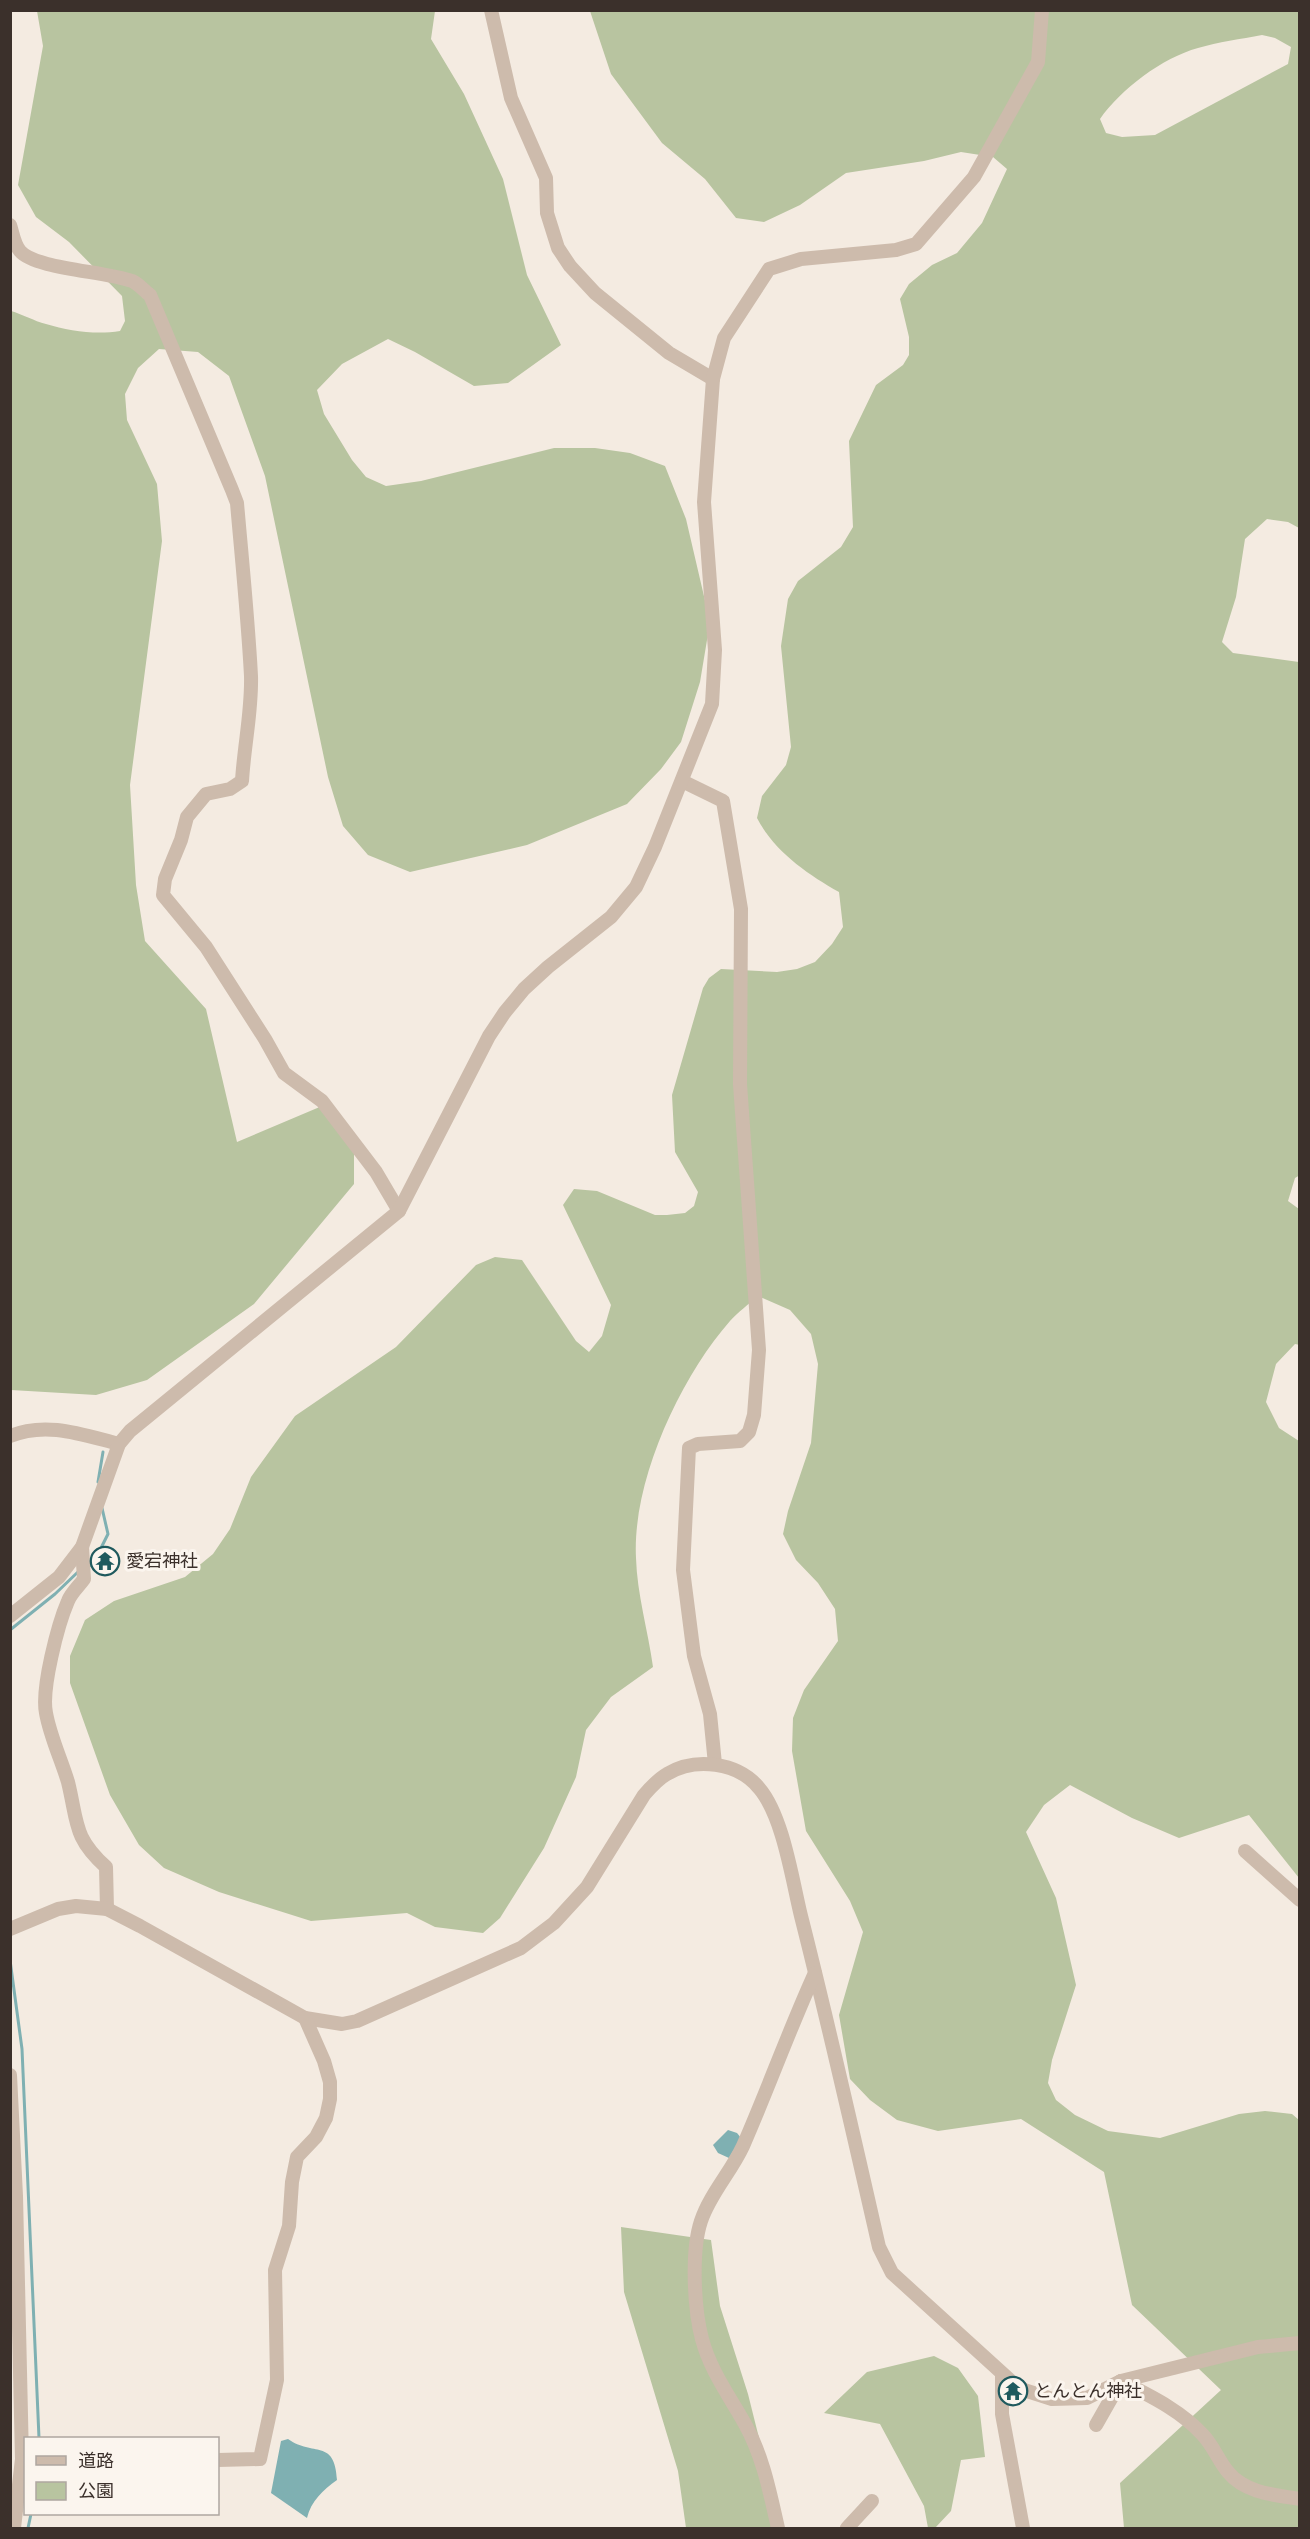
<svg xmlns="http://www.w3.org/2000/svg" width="1310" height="2539" font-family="'DejaVu Sans','Noto Sans JP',sans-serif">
<rect width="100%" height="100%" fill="#f4ebe1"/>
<g fill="#b8c4a0" fill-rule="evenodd">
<path d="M37 11H435L431 39 464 94 503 179 527 275 561 345 508 383 474 386 415 352 388 339 342 364 317 390 324 414 352 460 366 477 386 486 421 481 554 448H595L630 453 665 466 686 519 710 622 700 682 681 742 661 769 627 804 527 845 410 872 368 855 343 826 328 777 265 476 229 376 198 352 159 349 138 368 125 394 127 420 157 484 162 541 130 785 136 885 145 941 206 1009 237 1142 322 1106 354 1152V1184L254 1304 147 1380 96 1395 11 1390V311C22 314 34 321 46 324 69 331 96 335 120 331L125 321 122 296 69 242 36 217 18 185 43 46Z"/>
<path d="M590 11H1299V528L1288 522 1267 519 1245 539 1236 597 1222 642 1233 653 1299 662 1300 1175 1295 1178 1288 1201 1299 1209 1300 1345 1295 1344 1276 1364 1266 1402 1279 1428 1299 1441V1878L1249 1815 1179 1838 1132 1818 1070 1785 1044 1805 1026 1832 1056 1898 1076 1985 1052 2060 1048 2083 1056 2100 1075 2115 1108 2131 1160 2138 1239 2114 1265 2111 1292 2114 1299 2120V2528H1124L1120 2483 1221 2390 1132 2305 1104 2172 1021 2119 938 2131 897 2120 870 2100 850 2079 839 2015 863 1932 850 1901 806 1831 792 1751 793 1718 804 1690 838 1641 835 1609 818 1583 796 1560 783 1534 788 1511 811 1443 818 1364 811 1334 790 1310 758 1296C749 1304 738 1312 730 1321 680 1378 632 1481 636 1558 637 1594 648 1631 653 1667L611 1697 586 1730 576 1777 544 1848 500 1918 483 1933 435 1927 407 1913 311 1921 219 1892 164 1868 139 1845 110 1795 70 1683V1656L85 1620 114 1601 185 1577 213 1554 230 1529 251 1477 295 1416 396 1347 476 1265 495 1257 522 1260 576 1341 589 1352 602 1336 611 1305 563 1205 574 1189 597 1191 655 1215H667L685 1213 694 1206 698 1192 675 1152 672 1095 703 988 709 978 721 969 777 972 797 969 815 962 832 944 843 927 839 892C807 874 774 851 757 818L762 796 786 765 791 747 781 646 788 599 798 581 841 547 853 527 849 441 876 385 903 365 909 355V337L900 299 909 284 932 265 957 253 982 223 1007 169 993 157 961 152 924 161 846 173 800 205 764 222 736 218 705 179 662 143 611 74ZM1262 35 1275 38 1291 47 1288 64 1155 135 1122 137 1106 133 1100 119C1121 89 1162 58 1198 48 1218 42 1241 39 1262 35Z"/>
<path d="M621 2227 711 2240 720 2306 748 2394 770 2482 775 2528H686L678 2471 624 2292Z"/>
<path d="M934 2356 958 2368 978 2396 985 2457 961 2460 951 2511 935 2528H928L924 2506 880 2424 824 2413 867 2372Z"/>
</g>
<g fill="#7fb0b2">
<path d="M728 2130 737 2133 741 2138 729 2158 718 2153 713 2145Z"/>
<path d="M288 2439C313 2457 335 2438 337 2480 323 2490 311 2501 307 2518L271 2493 281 2441Z"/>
</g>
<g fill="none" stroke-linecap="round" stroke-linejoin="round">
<g stroke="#7fb0b2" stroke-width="3">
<path d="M98 1482 103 1452"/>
<path d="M89 1566 94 1562 108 1534 102 1508"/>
<path d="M10 1630 55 1594 80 1570"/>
<path d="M10 1960 22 2049 39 2438"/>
<path d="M28 2528 31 2514"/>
</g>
<g stroke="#cdbbac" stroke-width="14">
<path d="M491 10 511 98 546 178 547 213 558 248 570 266 595 293 669 353 713 379"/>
<path d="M10 225C13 234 14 244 20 251 35 269 105 271 132 281 138 283 144 291 150 295L232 490 237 503C242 561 248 619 251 676 252 711 244 746 242 781L230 789 206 794 187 817 181 840 165 879 163 895 206 947 265 1039 284 1073 322 1101 376 1172 399 1211"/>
<path d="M682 781 723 801 741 909 740 1084 759 1350 754 1415 749 1432 740 1441 698 1444 689 1448 683 1570 694 1656 710 1714 715 1764"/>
<path d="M10 1436C47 1421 83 1435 119 1444"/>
<path d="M82 1547 84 1579C79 1586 71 1593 68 1601 58 1624 41 1689 46 1713 50 1736 61 1759 68 1782 78 1823 73 1837 106 1867L107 1909"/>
<path d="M10 1616 59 1577 82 1547 119 1444 130 1431 399 1211 489 1036 505 1012 524 989 548 967 611 917 636 887 655 847 712 704 715 650 704 502 713 379 724 338 769 269 801 259 896 250 916 244 974 177 1038 62 1042 10"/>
<path d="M1245 1851 1300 1900"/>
<path d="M10 1929 58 1909 76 1906 107 1909 140 1926 305 2018 342 2024 357 2021 521 1948 554 1923 587 1887 644 1795C651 1787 658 1779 667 1774 695 1757 738 1762 759 1788 783 1816 792 1879 801 1916 829 2026 854 2137 879 2247L892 2273 1013 2383 1024 2390 1052 2399 1087 2398 1121 2381 1258 2347 1300 2343"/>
<path d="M10 2075 16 2196 22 2459 14 2528"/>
<path d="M1002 2374V2414L1023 2528"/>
<path d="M1121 2381C1150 2396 1180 2410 1202 2434 1213 2445 1218 2460 1228 2472 1245 2493 1275 2495 1300 2499"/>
<path d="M1096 2425 1121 2381"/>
<path d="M218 2460 260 2459 277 2380 275 2270 289 2226 292 2182 297 2157 316 2137 326 2118 330 2099V2082L324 2061 305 2018"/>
<path d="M778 2528C770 2493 763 2456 745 2424 730 2397 710 2370 702 2339 694 2309 691 2251 701 2221 710 2194 731 2172 743 2146 768 2089 789 2030 815 1973"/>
<path d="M847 2528 872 2501"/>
</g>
</g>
<defs>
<g id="temple-ring" transform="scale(1.5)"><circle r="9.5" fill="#fbf5ee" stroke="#1f5a5e" stroke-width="1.5"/><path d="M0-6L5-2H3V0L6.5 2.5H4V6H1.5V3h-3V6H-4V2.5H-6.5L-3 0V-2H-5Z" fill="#1f5a5e"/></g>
</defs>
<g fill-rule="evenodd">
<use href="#temple-ring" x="105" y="1561"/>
<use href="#temple-ring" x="1013" y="2391"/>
</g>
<g text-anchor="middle" stroke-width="6" stroke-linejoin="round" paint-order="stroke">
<g font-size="18" fill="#3b302b" stroke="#fbf5ee" text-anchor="start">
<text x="126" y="1567">愛宕神社</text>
<text x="1034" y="2397">とんとん神社</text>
</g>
</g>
<rect width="1310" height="2539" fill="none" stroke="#3b302b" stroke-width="24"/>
<rect x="24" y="2437" width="195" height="78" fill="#fbf5ee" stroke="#aea6a0" stroke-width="1.5"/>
<rect x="36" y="2456" width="30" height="9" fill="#cdbbac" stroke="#aea6a0" stroke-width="1.5"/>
<text x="78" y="2467" font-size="18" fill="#3b302b">道路</text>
<rect x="36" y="2482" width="30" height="18" fill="#b8c4a0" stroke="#aea6a0" stroke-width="1.5"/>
<text x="78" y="2497" font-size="18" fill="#3b302b">公園</text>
</svg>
